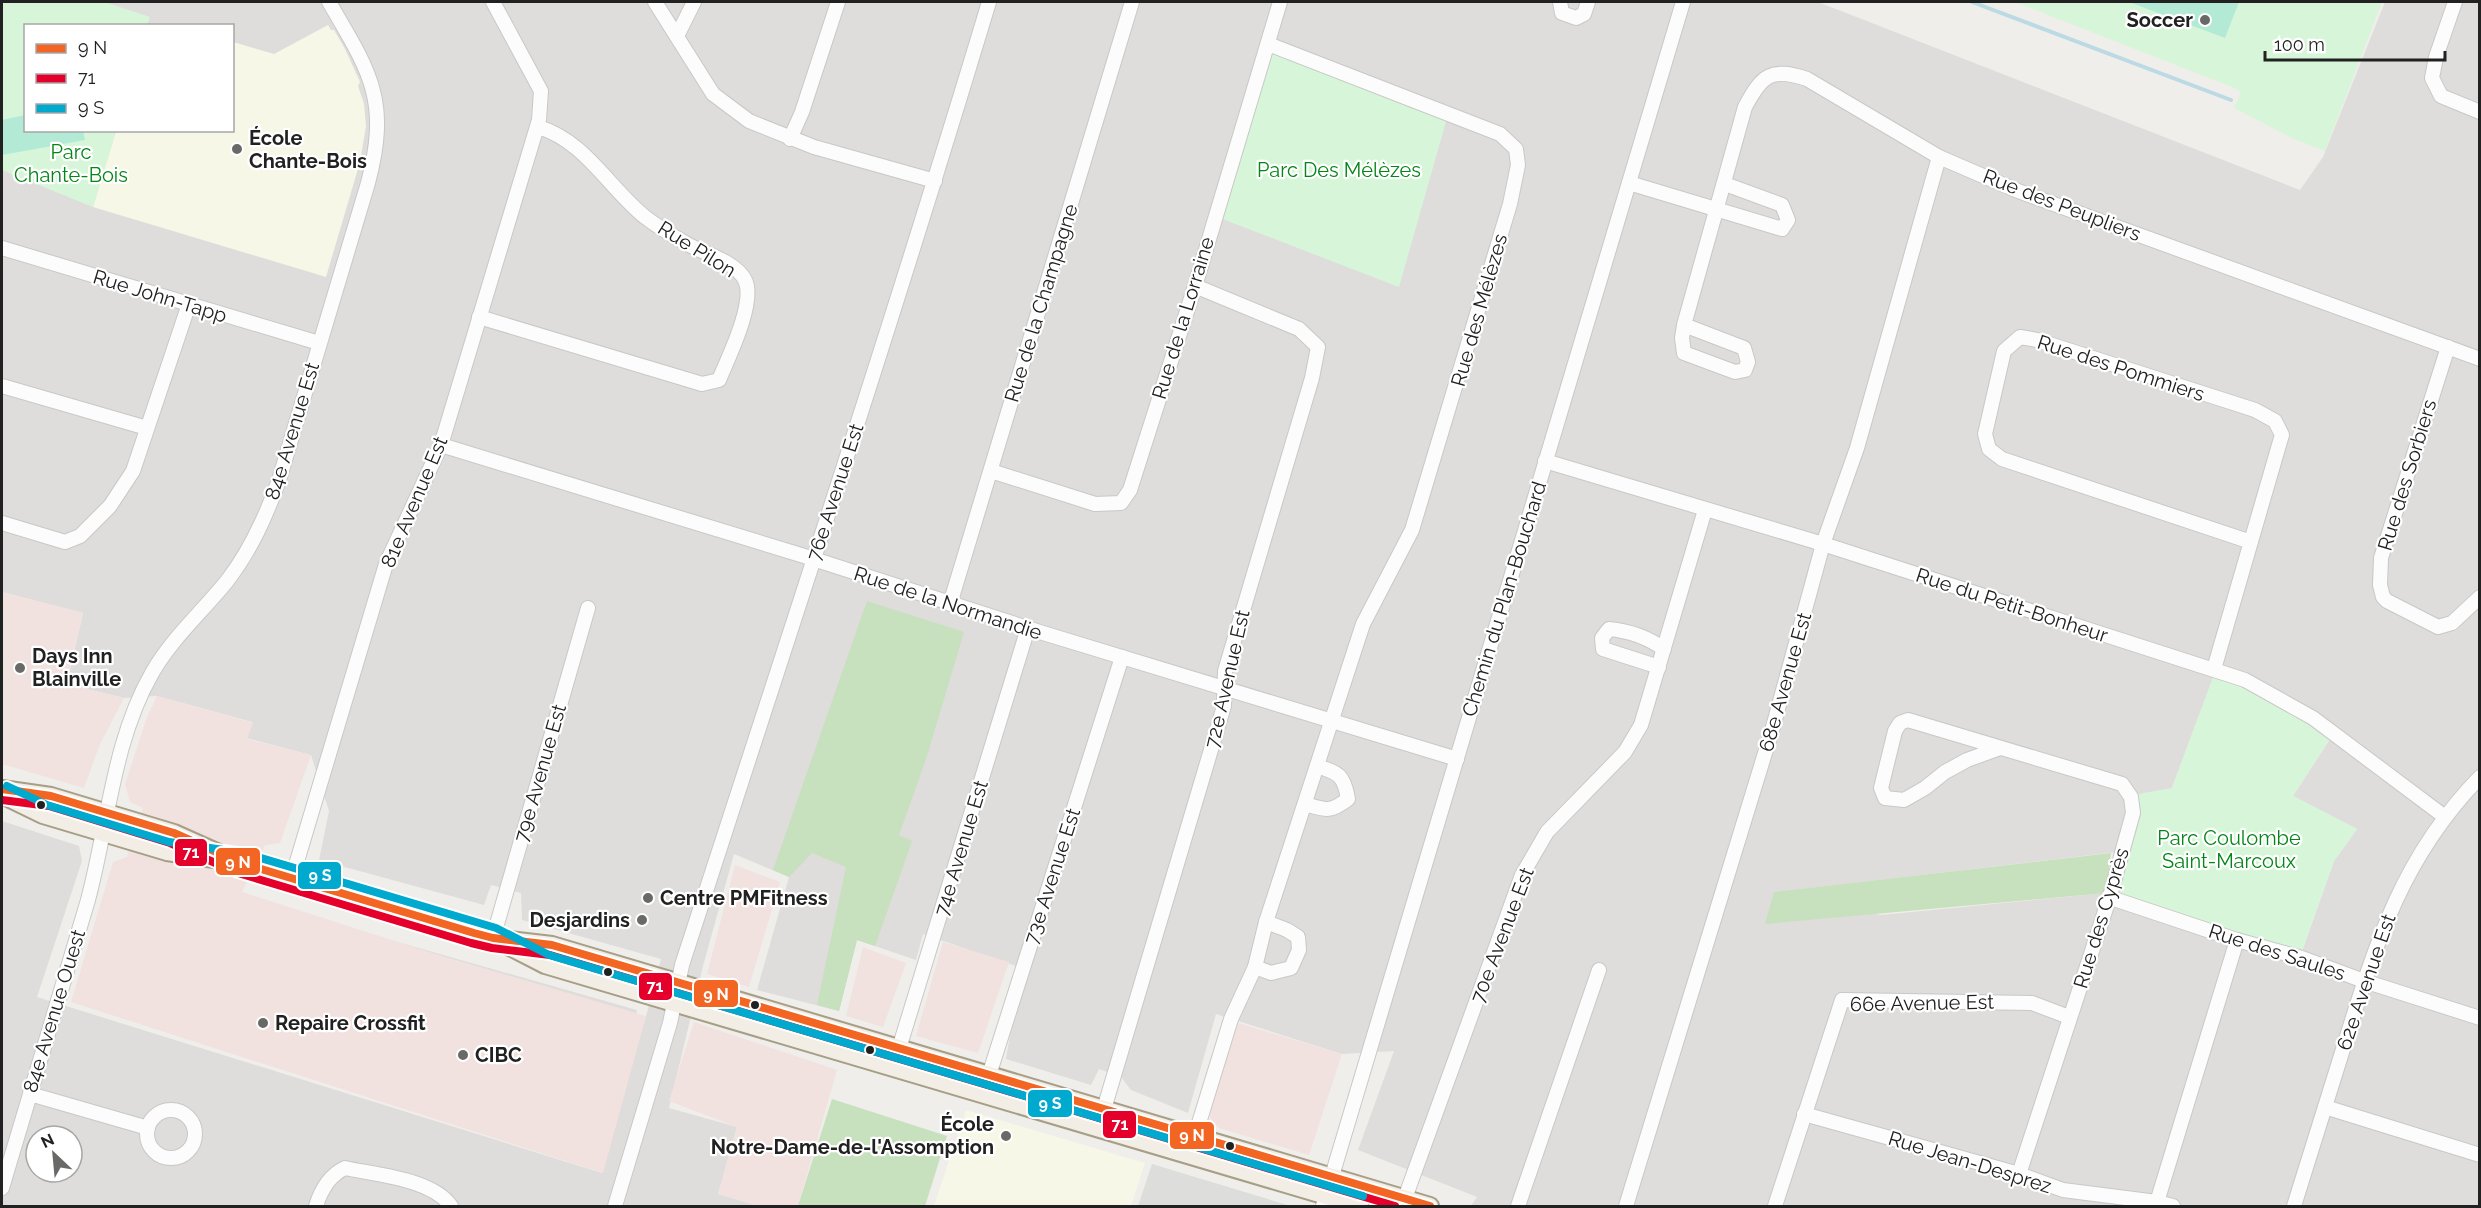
<svg xmlns="http://www.w3.org/2000/svg" width="2481" height="1208" font-family="Raleway,sans-serif">
<rect width="100%" height="100%" fill="#efeeea"/>
<path fill="#dedddb" fill-rule="evenodd" d="M2 2H1818L2300 190 2323 157 2385 2H2479V1206H1471L1477 1197 1358 1150 1394 1051 1342 1054 1216 1014 1188 1113 1131 1090 1121 1077 1099 1069 1091 1085 1006 1059 1010 1035 1030 971 923 934 916 960 857 940 839 1011 757 990 789 877 734 854 703 966 669 1108 737 1127 718 1194 759 1206H2V821L79 846 82 861 37 997 602 1173 299 914 637 1010 634 1021 644 1024 661 959 522 920 521 893 491 885 484 905 319 860 329 811 311 755 246 738 252 722 157 696 124 698 67 684 83 613 2 592ZM26 26H232V130H26ZM2214 675 2332 736 2293 796 2357 829 2334 861 2300 957 2106 893 1881 915 1775 892 2125 851 2172 788ZM36 1136H72V1172H36Z"/>
<g fill="#f1e2df">
<path d="M2 592 83 613 67 684 124 698 100 744 84 788 2 764Z"/>
<path d="M157 696 253 723 247 739 311 755 280 843 265 845 242 892 429 952 646 1016 603 1173 71 1002 113 862 127 857 143 808 130 802 125 784 147 717Z"/>
<path d="M735 865 780 882 749 987 707 974Z"/>
<path d="M943 942 1009 962 978 1053 916 1036Z"/>
<path d="M863 947 906 963 883 1027 846 1016Z"/>
<path d="M694 1022 837 1070 798 1206H759L718 1194 737 1127 669 1101Z"/>
<path d="M1238 1023 1342 1054 1309 1155 1219 1128 1211 1119 1209 1113Z"/>
</g>
<g fill="#f7f7e7">
<path d="M328 25 331 30H334L345 49 360 82 358 86 364 104 366 126 360 162 326 277 93 207 116 131 232 130 233 42 274 54Z"/>
<path d="M966 1110 1145 1163 1131 1206H934Z"/>
</g>
<path fill="#dddddb" d="M1152 1164 1291 1206H1138Z"/>
<g fill="#c7e0bd">
<path d="M867 601 964 632 927 756 899 835 912 841 875 946 857 940 839 1011 817 1005 846 867 812 853 789 877 773 870Z"/>
<path d="M2111 853 2106 893 1765 924 1774 892Z"/>
<path d="M832 1099 947 1136 925 1206H798Z"/>
</g>
<g fill="#d7f6d9">
<path d="M2 2H104L150 17 147 25 26 26V130L116 131 93 207 2 170Z"/>
<path d="M2015 2H2382L2325 151 2294 139 2234 108 2241 93 2237 89Z"/>
<path d="M1271 49 1447 118 1399 287 1220 218Z"/>
<path d="M2214 675 2276 699 2332 735 2293 796 2357 829 2334 861 2300 957 2110 896 2133 795 2172 788Z"/>
</g>
<g fill="#b2ead6">
<path d="M2129 2H2239L2225 38Z"/>
<path d="M25 115 26 130 83 131 85 140 2 155V120Z"/>
</g>
<g fill="none" stroke-linecap="round" stroke-linejoin="round">
<path stroke="#bbdae4" stroke-width="4" d="M1972 2 2231 100"/>
<g stroke="#c8c8c6" stroke-width="16">
<g id="minor">
<path d="M655 2 713 94 749 121 814 147 935 181"/>
<path d="M1560 2 1562 13 1576 18 1584 14 1588 2"/>
<path d="M2455 2 2436 57 2432 78 2441 96 2480 112"/>
<path d="M677 36 694 2"/>
<path d="M790 139 802 112 838 2"/>
<path d="M1629 183 1782 229 1788 220 1782 205 1725 184"/>
<path d="M2 248 319 343"/>
<path d="M479 317 702 384 719 380C728 358 756 302 745 280 735 261 705 254 687 244 673 236 658 227 645 217 609 188 584 140 538 127"/>
<path d="M1684 325 1744 348 1748 362 1745 370 1735 372 1684 353 1682 338 1684 325 1745 107C1762 75 1771 67 1807 79L1939 157 2018 191 2480 359"/>
<path d="M2448 347 2381 558 2380 585 2383 597 2387 601 2438 627 2452 623 2480 597"/>
<path d="M2 386 147 428"/>
<path d="M441 445 801 555 1043 633 1457 759"/>
<path d="M1545 461 1823 544 2245 680 2313 718 2445 817"/>
<path d="M991 471 1095 504 1121 503 1130 490 1195 286 1280 2"/>
<path d="M2 523 65 542 80 536 110 506 133 471 189 304"/>
<path d="M950 604 1132 2"/>
<path d="M1659 667 1603 649 1602 638 1609 629C1631 631 1647 637 1664 649"/>
<path d="M2214 669 2279 445 2282 435 2275 421 2255 410 2037 340 2020 337 2004 351 1985 434 1989 449 2002 459 2251 542"/>
<path d="M2000 748 1967 760 1945 772 1925 788 1904 800 1885 798 1881 788 1895 731 1900 723 1908 720 2122 784 2131 797 2133 813 2110 896 2019 1174"/>
<path d="M1305 804C1325 810 1330 813 1348 799 1344 775 1339 773 1317 766"/>
<path d="M292 878 386 564 441 445 539 120 541 91 493 2"/>
<path d="M2108 897 2237 940 2302 958 2364 981 2480 1018"/>
<path d="M493 938 588 608"/>
<path d="M1255 967 1271 973 1291 968 1299 950 1298 937 1287 930 1266 922"/>
<path d="M893 1068 1028 628"/>
<path d="M30 1094 148 1128"/>
<path d="M983 1094 1122 657"/>
<path d="M2325 1107 2480 1155"/>
<path d="M1104 1109 1224 706 1225 671 1312 378 1318 347 1299 329 1195 286"/>
<circle cx="171" cy="1134" r="24"/>
<path d="M1804 1114 2019 1174 2063 1190 2157 1202 2173 1206"/>
<path d="M1195 1136 1231 1019 1255 967 1266 922 1363 624 1412 530 1510 204 1518 165 1516 149 1500 134 1268 44"/>
<path d="M2 1188 88 900C108 825 113 741 152 673 172 638 202 612 227 581 251 550 266 516 279 480L368 183C390 100 370 72 329 2"/>
<path d="M1405 1198 1522 875 1547 832 1625 752 1641 725 1705 510"/>
<path d="M2157 1202 2237 940"/>
<path d="M316 1206C321 1190 330 1175 345 1168 377 1175 432 1179 451 1206"/>
<path d="M615 1206 670 1023 682 965C786 644 892 324 989 2"/>
<path d="M1323 1206 1683 2"/>
<path d="M1518 1206 1599 970"/>
<path d="M1626 1206 1773 727 1823 544 1857 448 1939 157"/>
<path d="M1775 1206 1842 1000 2032 1003 2069 1017"/>
<path d="M2294 1206C2311 1153 2327 1099 2344 1046 2376 943 2402 857 2480 777"/>
</g>
</g>
<g stroke="#a69e86" stroke-width="20">
<g id="major">
<path d="M2 789 51 796 174 833 241 863 474 933 493 938 552 945 1430 1206"/>
<path d="M2 795 43 815 167 852 221 860"/>
<path d="M502 943 545 965 1360 1206"/>
</g>
</g>
<use href="#minor" stroke="#fdfcfc" stroke-width="14"/>
<use href="#major" stroke="#f2eee6" stroke-width="16"/>
<g stroke="#fff" stroke-width="12">
<path id="bus-1" d="M2 789 51 796 174 833 241 863 474 933 493 938 552 945 1430 1206"/>
</g>
<g stroke="#fff" stroke-width="12">
<path id="bus-2" d="M2 800 49 806 170 843 238 873 471 943 492 948 550 955 1395 1206"/>
</g>
<g stroke="#fff" stroke-width="12">
<path id="bus-3" d="M7 786 47 805 169 842 244 853 496 928 549 955 1363 1196"/>
</g>
<use href="#bus-1" stroke="#f26522" stroke-width="8"/>
<use href="#bus-2" stroke="#e4002b" stroke-width="8"/>
<use href="#bus-3" stroke="#00a9ce" stroke-width="8"/>
</g>
<g fill="#696967" stroke="#fff" stroke-width="2">
<circle cx="2205" cy="20" r="6"/>
<circle cx="237" cy="149" r="6"/>
<circle cx="20" cy="668" r="6"/>
<circle cx="648" cy="898" r="6"/>
<circle cx="642" cy="920" r="6"/>
<circle cx="263" cy="1023" r="6"/>
<circle cx="463" cy="1055" r="6"/>
<circle cx="1006" cy="1136" r="6"/>
</g>
<g fill="#212121" stroke="#fff" stroke-width="2">
<circle cx="41" cy="805" r="5"/>
<circle cx="608" cy="972" r="5"/>
<circle cx="755" cy="1005" r="5"/>
<circle cx="870" cy="1050" r="5"/>
<circle cx="1230" cy="1146" r="5"/>
</g>
<g text-anchor="middle" stroke-width="4.5" stroke-linejoin="round" paint-order="stroke">
<g font-size="20" font-weight="bold" fill="#212121" stroke="#fff" text-anchor="start">
<text x="2193" y="27" text-anchor="end">Soccer</text>
<text x="249" y="145">École<tspan x="249" dy="23">Chante-Bois</tspan></text>
<text x="32" y="663">Days Inn<tspan x="32" dy="23">Blainville</tspan></text>
<text x="660" y="905">Centre PMFitness</text>
<text x="630" y="927" text-anchor="end">Desjardins</text>
<text x="275" y="1030">Repaire Crossfit</text>
<text x="475" y="1062">CIBC</text>
<text x="994" y="1131" text-anchor="end">École<tspan x="994" dy="23">Notre-Dame-de-l'Assomption</tspan></text>
</g>
<g font-size="20" fill="#058517" stroke="#fff">
<text x="71" y="159">Parc<tspan x="71" dy="23">Chante-Bois</tspan></text>
<text x="1339" y="177">Parc Des Mélèzes</text>
<text x="2229" y="845">Parc Coulombe<tspan x="2229" dy="23">Saint-Marcoux</tspan></text>
</g>
<g font-size="20" fill="#212121" stroke="#fff">
<text transform="translate(2062 205) rotate(21)" y="7">Rue des Peupliers</text>
<text transform="translate(697 249) rotate(32)" y="7">Rue Pilon</text>
<text transform="translate(160 296) rotate(17)" y="7">Rue John-Tapp</text>
<text transform="translate(1041 303) rotate(-73)" y="7">Rue de la Champagne</text>
<text transform="translate(1479 310) rotate(-74)" y="7">Rue des Mélèzes</text>
<text transform="translate(1183 318) rotate(-73)" y="7">Rue de la Lorraine</text>
<text transform="translate(2121 368) rotate(18)" y="7">Rue des Pommiers</text>
<text transform="translate(292 431) rotate(-73)" y="7">84e Avenue Est</text>
<text transform="translate(2407 475) rotate(-73)" y="7">Rue des Sorbiers</text>
<text transform="translate(835 492) rotate(-72)" y="7">76e Avenue Est</text>
<text transform="translate(414 502) rotate(-67)" y="7">81e Avenue Est</text>
<text transform="translate(1504 599) rotate(-73)" y="7">Chemin du Plan-Bouchard</text>
<text transform="translate(948 603) rotate(18)" y="7">Rue de la Normandie</text>
<text transform="translate(2012 605) rotate(18)" y="7">Rue du Petit-Bonheur</text>
<text transform="translate(1227 679) rotate(-77)" y="7">72e Avenue Est</text>
<text transform="translate(1785 682) rotate(-74)" y="7">68e Avenue Est</text>
<text transform="translate(540 773) rotate(-74)" y="7">79e Avenue Est</text>
<text transform="translate(961 848) rotate(-73)" y="7">74e Avenue Est</text>
<text transform="translate(1052 876) rotate(-72)" y="7">73e Avenue Est</text>
<text transform="translate(2101 918) rotate(-73)" y="7">Rue des Cyprès</text>
<text transform="translate(1502 935) rotate(-69)" y="7">70e Avenue Est</text>
<text transform="translate(2277 952) rotate(18)" y="7">Rue des Saules</text>
<text transform="translate(2366 982) rotate(-71)" y="7">62e Avenue Est</text>
<text transform="translate(1922 1003) rotate(-1)" y="7">66e Avenue Est</text>
<text transform="translate(54 1011) rotate(-73)" y="7">84e Avenue Ouest</text>
<text transform="translate(1970 1162) rotate(17)" y="7">Rue Jean-Desprez</text>
</g>
</g>
<g stroke="#fff" stroke-width="2">
<rect x="174" y="838" width="34" height="29" rx="6" fill="#e4002b"/>
<rect x="215" y="847" width="46" height="29" rx="6" fill="#f26522"/>
<rect x="297" y="861" width="45" height="29" rx="6" fill="#00a9ce"/>
<rect x="638" y="972" width="35" height="29" rx="6" fill="#e4002b"/>
<rect x="693" y="979" width="46" height="29" rx="6" fill="#f26522"/>
<rect x="1027" y="1089" width="46" height="29" rx="6" fill="#00a9ce"/>
<rect x="1102" y="1110" width="35" height="29" rx="6" fill="#e4002b"/>
<rect x="1169" y="1121" width="46" height="29" rx="6" fill="#f26522"/>
</g>
<g font-size="16" text-anchor="middle" font-weight="bold" fill="#fff">
<text x="191" y="858">71</text>
<text x="238" y="868">9 N</text>
<text x="320" y="881">9 S</text>
<text x="655" y="992">71</text>
<text x="716" y="1000">9 N</text>
<text x="1050" y="1109">9 S</text>
<text x="1120" y="1130">71</text>
<text x="1192" y="1141">9 N</text>
</g>
<rect width="2481" height="1208" fill="none" stroke="#212121" stroke-width="6"/>
<rect x="24" y="24" width="210" height="108" fill="#ffffff" stroke="#a6a6a6" stroke-width="1.5"/>
<rect x="36" y="44" width="30" height="9" fill="#f26522" stroke="#a6a6a6" stroke-width="1.5"/>
<text x="78" y="54" font-size="18" fill="#212121">9 N</text>
<rect x="36" y="74" width="30" height="9" fill="#e4002b" stroke="#a6a6a6" stroke-width="1.5"/>
<text x="78" y="84" font-size="18" fill="#212121">71</text>
<rect x="36" y="104" width="30" height="9" fill="#00a9ce" stroke="#a6a6a6" stroke-width="1.5"/>
<text x="78" y="114" font-size="18" fill="#212121">9 S</text>
<g transform="translate(54 1154) rotate(334)"><circle r="28" fill="#ffffff" stroke="#a6a6a6" stroke-width="1.5"/>
<path d="M0-4.5L10 22L0 15L-10 22Z" fill="#696967"/>
<text y="-9" font-size="16" font-weight="bold" text-anchor="middle" fill="#212121">N</text>
</g>
<path d="M2265 51v9h180v-9" fill="none" stroke="#212121" stroke-width="3"/>
<text x="2274" y="51" font-size="18" fill="#212121" stroke="#ffffff" stroke-width="4.5" paint-order="stroke">100 m</text>
</svg>
